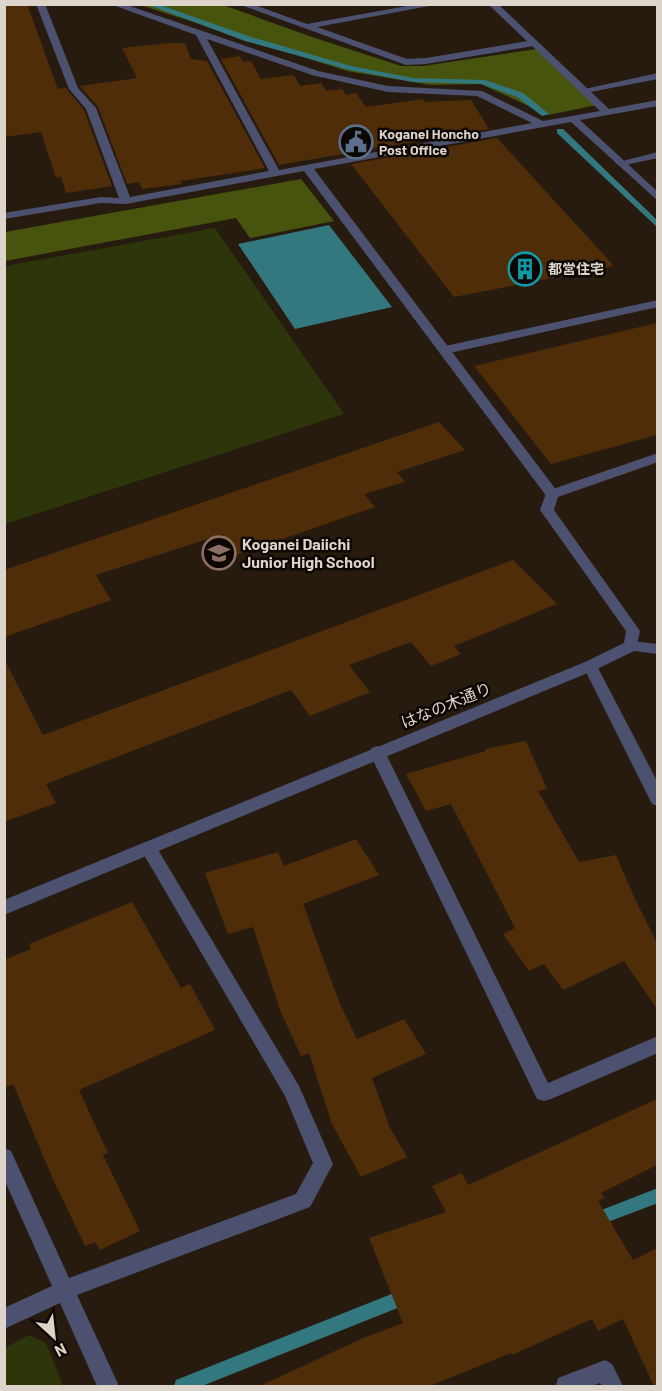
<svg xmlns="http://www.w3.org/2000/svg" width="662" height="1391" font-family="Barlow,'Noto Sans JP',sans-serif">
<rect width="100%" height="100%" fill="#271b0f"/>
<g fill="#2d360b">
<path d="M215 228 344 414 5 524V266Z"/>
<path d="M29 1335 46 1343 63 1386H5V1348Z"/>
</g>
<g fill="#47540e">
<path d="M140 5H223L312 37 401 66H423L537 49 597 105 548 115 481 84 431 85 347 71Z"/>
<path d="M301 179 334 221 250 238 236 218 5 261V232Z"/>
</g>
<path fill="#33787e" d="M329 225 392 307 295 329 238 244Z"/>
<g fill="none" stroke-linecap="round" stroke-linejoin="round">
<g fill="#33787e" fill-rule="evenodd">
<path d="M146 4H157L251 37 351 66 413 78 485 80 523 93 549 114 542 116 517 97 481 84 413 82 350 70 245 41Z"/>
<path d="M557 129H563L658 221V228L557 133Z"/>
<path d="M658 1188V1203L592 1228 586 1226 584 1221 586 1216Z"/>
<path d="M409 1287 415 1289 417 1295 415 1301 202 1386H174L176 1380Z"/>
</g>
</g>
<g fill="#4f2d09">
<path d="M4 4H27L58 89 66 88 84 110 112 186 66 193 61 177 56 178 41 132 4 137Z"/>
<path d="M169 43H185L191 59 207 61 265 168 180 181 182 184 142 189 139 182 127 184 98 107 80 86 137 78 122 48Z"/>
<path d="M240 56 243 62 251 61 261 79 294 75 300 86 321 83 326 91 342 89 346 95 356 93 366 107 423 99 425 102 471 100 489 129 279 165 221 59Z"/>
<path d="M497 138 614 266 454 297 351 164Z"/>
<path d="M657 323V435L551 464 474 366Z"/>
<path d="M439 422 465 450 397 472 405 482 364 494 375 507 236 555 223 534 96 575 111 600 4 637V570Z"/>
<path d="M513 560 557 604 454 646 461 654 431 666 411 642 349 665 370 692 310 716 291 690 46 784 56 803 4 822V659L43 735Z"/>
<path d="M526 741 547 789 538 791 579 862 616 855 634 897 657 943V1009L624 961 563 990 544 964 529 971 503 934 515 928 451 804 426 811 406 774 486 751 485 749Z"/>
<path d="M356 839 379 875 303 904 340 1004 357 1039 404 1019 426 1054 372 1078 390 1128 407 1157 361 1177 332 1124 309 1053 301 1056 280 1010 253 927 228 934 205 873 278 852 284 866Z"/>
<path d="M132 902 181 988 190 984 215 1030 79 1090 108 1153 103 1155 140 1231 100 1250 95 1242 85 1246 52 1177 13 1084 4 1088V960L31 949 29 944Z"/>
<path d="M657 1099V1165L601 1193 605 1198 598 1201 633 1260 657 1248V1386H654L623 1319 598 1331 592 1319 512 1355 511 1353 430 1386H260L363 1338 403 1323 369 1238 446 1212 432 1186 462 1173 468 1185Z"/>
</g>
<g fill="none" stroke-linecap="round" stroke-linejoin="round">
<g fill="#4d5170" fill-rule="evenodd">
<path d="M238 4H252L307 24 418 4H440L317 27 407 59 426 58 534 40 539 43 534 46 426 64 406 65Z"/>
<path d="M658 73V79L585 93 580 90Z"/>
<path d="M658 152V158L620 166 615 163Z"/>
</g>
<g fill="#4d5170" fill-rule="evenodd">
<path d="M36 4H45L78 88 96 108 130 197 269 171 196 35 110 4H124L318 71 388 86 482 91 543 121 600 111 488 4H498L609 109 658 100V106L580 120 658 192V201L571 122 314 169 557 491 559 494 557 497H547L304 171 126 204 101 203 4 219V213L101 197 119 198 86 109 69 89ZM207 39 312 75 388 92 477 96 532 123 279 170Z"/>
<path d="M631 641 658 644V654L626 650 624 646 626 642Z"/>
<path d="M590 661 597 666 658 783V806L652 804 583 666Z"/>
<path d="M377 746 382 748 385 752 548 1083 658 1036V1053L551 1099 544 1101 537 1099 369 752 372 748Z"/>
<path d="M148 842 154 843 299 1086 333 1164 310 1207 77 1295 119 1386H97L60 1303 4 1329V1308L52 1286 4 1179V1148L11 1151 69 1278 296 1194 313 1163 285 1096 140 848 142 843Z"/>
<path d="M605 1360 612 1364 623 1386H602L600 1383 592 1386H556L558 1378Z"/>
</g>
<g fill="#4d5170" fill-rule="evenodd">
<path d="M658 300V307L445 354 439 350 445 346Z"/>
<path d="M658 453V462L558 497 554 510 640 631 636 650 595 670 4 915V900L585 662 624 643 626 631 540 510 547 491Z"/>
</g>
</g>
<defs>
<g id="civic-ring" transform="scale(1.725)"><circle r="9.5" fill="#0c0703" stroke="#5c6f8a" stroke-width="1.5"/><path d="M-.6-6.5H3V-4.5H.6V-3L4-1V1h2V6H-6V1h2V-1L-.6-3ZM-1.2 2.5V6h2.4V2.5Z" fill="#5c6f8a"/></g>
<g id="building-ring" transform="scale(1.725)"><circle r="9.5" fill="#0c0703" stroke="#0f9aa8" stroke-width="1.5"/><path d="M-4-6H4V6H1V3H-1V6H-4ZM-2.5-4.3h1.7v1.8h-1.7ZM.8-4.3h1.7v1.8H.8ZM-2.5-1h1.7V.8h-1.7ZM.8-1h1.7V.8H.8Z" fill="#0f9aa8"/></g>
<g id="school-ring" transform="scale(1.725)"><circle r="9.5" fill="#0c0703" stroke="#8d6e63" stroke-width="1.5"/><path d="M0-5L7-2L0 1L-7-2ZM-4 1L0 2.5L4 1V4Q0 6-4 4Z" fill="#8d6e63"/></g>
</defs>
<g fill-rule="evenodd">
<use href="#civic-ring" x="356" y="142"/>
<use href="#building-ring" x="525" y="269"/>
<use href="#school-ring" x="219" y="553"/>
</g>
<g text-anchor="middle" stroke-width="5" stroke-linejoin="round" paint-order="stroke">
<g font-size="14" font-weight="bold" fill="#ddd4cc" stroke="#0c0703" text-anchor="start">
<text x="379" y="139">Koganei Honcho<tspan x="379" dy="16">Post Office</tspan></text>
<text x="548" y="274">都営住宅</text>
</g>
<g font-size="16" font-weight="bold" fill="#ddd4cc" stroke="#0c0703" text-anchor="start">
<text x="242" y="550">Koganei Daiichi<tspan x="242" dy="18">Junior High School</tspan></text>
</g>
<g font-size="16" fill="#ddd4cc" stroke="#0c0703">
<text transform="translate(446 705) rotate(-22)" y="6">はなの木通り</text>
</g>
</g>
<rect width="662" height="1391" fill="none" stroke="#ddd4cc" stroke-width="12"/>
<g transform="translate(54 1337) rotate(153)" stroke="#0c0703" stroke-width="4.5" paint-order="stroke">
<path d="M0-4.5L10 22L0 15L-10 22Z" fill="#ddd4cc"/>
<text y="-9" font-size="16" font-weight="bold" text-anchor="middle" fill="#ddd4cc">N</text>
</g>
</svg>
